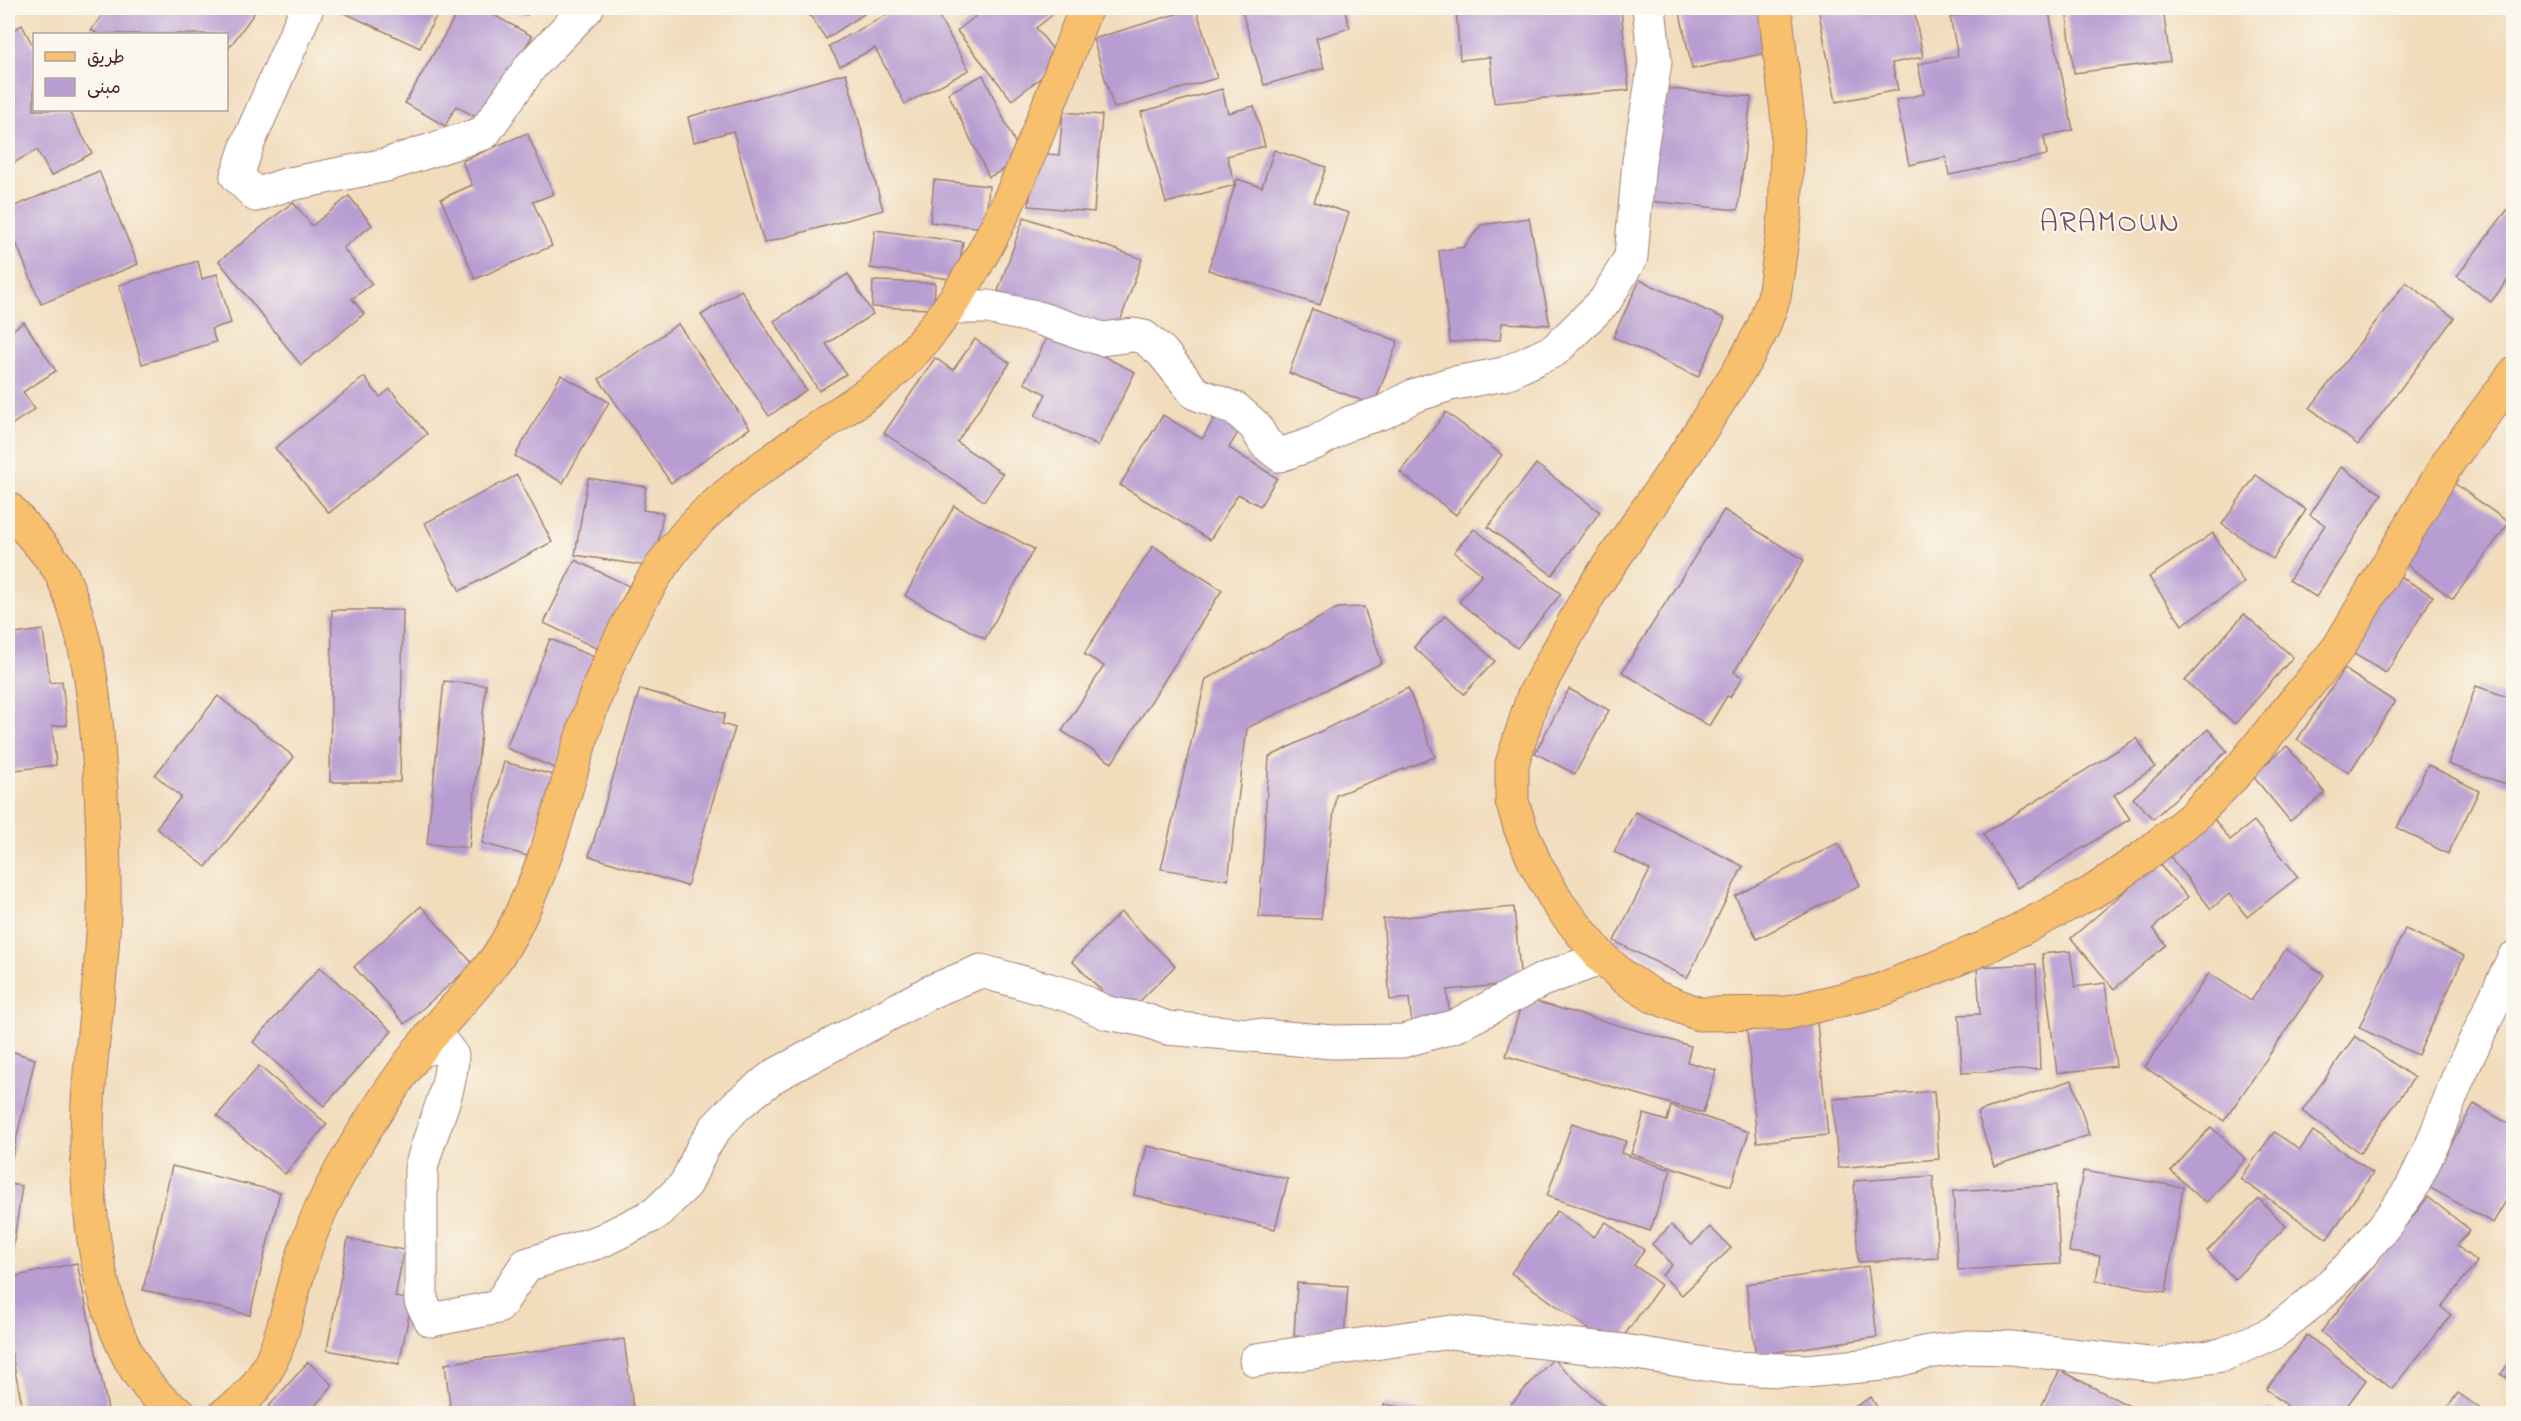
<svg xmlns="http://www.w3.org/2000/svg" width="2521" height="1421" font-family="'Indie Flower','Playpen Sans Arabic',sans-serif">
<rect width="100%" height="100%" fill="#fbf7ec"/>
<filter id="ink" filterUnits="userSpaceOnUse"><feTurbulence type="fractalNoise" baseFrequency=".0167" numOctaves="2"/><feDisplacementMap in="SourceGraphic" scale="12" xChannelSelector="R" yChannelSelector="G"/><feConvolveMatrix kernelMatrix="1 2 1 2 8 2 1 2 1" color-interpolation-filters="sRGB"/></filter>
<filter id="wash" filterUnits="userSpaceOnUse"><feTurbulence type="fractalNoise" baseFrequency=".008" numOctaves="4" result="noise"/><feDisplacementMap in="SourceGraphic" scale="24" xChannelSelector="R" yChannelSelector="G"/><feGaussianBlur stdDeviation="1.35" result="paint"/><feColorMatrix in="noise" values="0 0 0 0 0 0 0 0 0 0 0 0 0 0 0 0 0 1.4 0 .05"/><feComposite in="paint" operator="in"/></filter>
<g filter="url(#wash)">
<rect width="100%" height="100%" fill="#f1dcbc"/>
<g id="blocks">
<g fill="#b79dd1">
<path d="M108 8H258L226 52V34H98L91 30Z"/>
<path d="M334 8H440L420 48Z"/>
<path d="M460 8H481L532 36 483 121 456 106 445 126 405 103Z"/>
<path d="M509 8H530L527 15Z"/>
<path d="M805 8H873L826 39Z"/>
<path d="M899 8H934L969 70 905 104 875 48 840 66 829 46Z"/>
<path d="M986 8H1061L1036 28 1062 61 1012 100 957 31Z"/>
<path d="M1196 8 1217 78 1114 108 1093 39Z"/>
<path d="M1241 8H1344L1350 28 1316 38 1324 68 1264 85Z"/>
<path d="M1456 8H1621L1629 90 1494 103 1490 57 1460 60Z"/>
<path d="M1679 8H1765L1775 51 1692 69Z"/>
<path d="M1818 8H1892L1893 14 1914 10 1923 57 1892 63 1898 90 1836 102Z"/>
<path d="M1994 8H2048L2073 130 2044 136 2047 155 1949 175 1946 157 1909 165 1896 100 1924 94 1918 64 1958 56 1950 17Z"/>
<path d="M2066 8H2163L2170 61 2074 73Z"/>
<path d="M22 25 34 48V110H68L92 153 51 176 37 150 8 166V33Z"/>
<path d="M846 73 883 210 764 243 733 131 694 142 688 117Z"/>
<path d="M983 75 1023 160 989 177 948 93Z"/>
<path d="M1661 88 1751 97 1738 210 1649 201Z"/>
<path d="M1222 89 1228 113 1254 106 1265 146 1227 156 1235 185 1166 203 1141 112Z"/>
<path d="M1063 112 1102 115 1094 212 1029 206 1034 153 1059 155Z"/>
<path d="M527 133 554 194 533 202 552 246 475 279 441 199 472 185 462 161Z"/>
<path d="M1274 150 1326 167 1314 202 1349 213 1320 305 1208 270 1237 179 1262 187Z"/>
<path d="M99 171 138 264 41 304 8 223V209Z"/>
<path d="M934 180 989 186 985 228 930 222Z"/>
<path d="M349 196 372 225 343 248 372 284 352 299 364 314 301 365 219 261 293 202 312 226Z"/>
<path d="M2514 201V272L2491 302 2457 276Z"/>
<path d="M1024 217 1142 259 1116 333 998 291Z"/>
<path d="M1529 218 1550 325 1502 323 1500 340 1450 342 1439 251 1464 247 1481 225Z"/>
<path d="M875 230 963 242 957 280 870 268Z"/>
<path d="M198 261 202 279 217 274 231 323 211 329 216 342 142 364 119 285Z"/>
<path d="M848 274 873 314 826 344 846 374 819 391 774 321Z"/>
<path d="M1640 280 1725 319 1698 377 1613 337Z"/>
<path d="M873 281 935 283 934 309 872 307Z"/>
<path d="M2406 282 2454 318 2358 445 2310 408Z"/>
<path d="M741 290 806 390 769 416 701 315Z"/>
<path d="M1312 309 1398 341 1374 405 1289 373Z"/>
<path d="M24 322 56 371 23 392 35 409 8 427V333Z"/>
<path d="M678 324 750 428 671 483 599 379Z"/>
<path d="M1051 330 1135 372 1098 446 1035 416 1046 394 1024 383Z"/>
<path d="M975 339 1010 363 957 442 1003 474 984 501 884 433 935 358 953 370Z"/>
<path d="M561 375 609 402 563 483 515 456Z"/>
<path d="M364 377 380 397 390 389 427 434 329 513 275 448Z"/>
<path d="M1219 411 1242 425 1229 448 1277 478 1260 506 1238 494 1210 540 1120 485 1163 415 1202 439Z"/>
<path d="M1446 412 1502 455 1456 515 1400 472Z"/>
<path d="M1536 464 1600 512 1552 575 1488 527Z"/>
<path d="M2341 467 2382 494 2316 597 2289 580 2325 525 2310 515Z"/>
<path d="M517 475 552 542 460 591 425 523Z"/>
<path d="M2256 475 2306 510 2273 559 2222 524Z"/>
<path d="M588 478 646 487 643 510 663 513 654 567 575 555Z"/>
<path d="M2454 483 2509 523 2453 599 2399 559Z"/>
<path d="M954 506 1034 549 985 639 905 596Z"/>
<path d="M1724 510 1804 560 1734 672 1743 677 1730 697 1727 696 1709 726 1622 672Z"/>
<path d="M1474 529 1561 594 1517 648 1459 602 1482 574 1454 552Z"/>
<path d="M2213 533 2244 583 2182 625 2149 577Z"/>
<path d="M1153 546 1222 590 1112 763 1062 731 1104 666 1084 654Z"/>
<path d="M575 560 629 586 598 649 544 623Z"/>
<path d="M2389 570 2433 596 2386 673 2342 647Z"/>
<path d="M1364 607 1382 663 1247 728 1228 880 1161 869 1206 679 1338 608Z"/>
<path d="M332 610H403L400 782H330Z"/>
<path d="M2244 614 2293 657 2235 724 2185 681Z"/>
<path d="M1446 615 1495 661 1464 694 1414 647Z"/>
<path d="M43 630 50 683 62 681 67 725 52 726 56 765 8 771V635Z"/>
<path d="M550 639 599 659 555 768 506 748Z"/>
<path d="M2344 669 2395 702 2349 773 2297 740Z"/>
<path d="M444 681 486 685 469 848 427 844Z"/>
<path d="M2476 686 2514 699V787L2448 764Z"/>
<path d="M1408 688 1435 757 1336 795 1321 919 1259 917 1269 757Z"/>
<path d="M640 689 725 714 722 724 735 728 687 886 589 856Z"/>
<path d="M1569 689 1609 710 1575 774 1535 753Z"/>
<path d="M218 696 294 757 206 867 156 828 181 797 155 775Z"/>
<path d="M2208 729 2227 751 2153 819 2133 798Z"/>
<path d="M2137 738 2155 767 2114 795 2130 819 2017 888 1983 834Z"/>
<path d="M2287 746 2325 793 2290 821 2252 775Z"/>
<path d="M504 762 557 776 528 856 482 843Z"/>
<path d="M2428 765 2479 791 2448 854 2397 828Z"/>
<path d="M1635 812 1743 866 1687 978 1614 941 1650 870 1614 852Z"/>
<path d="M2214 819 2230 840 2254 821 2298 877 2247 917 2229 894 2211 909 2169 855Z"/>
<path d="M1838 843 1860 885 1757 939 1735 896Z"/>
<path d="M2158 863 2188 897 2153 928 2166 945 2114 989 2071 938Z"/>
<path d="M421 906 473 964 405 1024 354 967Z"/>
<path d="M1514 907 1521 983 1447 990 1450 1021 1412 1025 1409 998 1390 1000 1383 919Z"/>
<path d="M1121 912 1175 966 1126 1015 1072 961Z"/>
<path d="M2405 929 2464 956 2418 1055 2359 1028Z"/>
<path d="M2286 949 2324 975 2224 1121 2145 1067 2209 973 2251 1001Z"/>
<path d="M2070 951 2075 987 2105 983 2116 1066 2057 1073 2042 954Z"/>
<path d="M2036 964 2040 1069 1962 1073 1959 1015 1980 1014 1977 967Z"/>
<path d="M320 967 392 1031 324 1106 253 1042Z"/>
<path d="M1523 998 1691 1046 1687 1062 1716 1070 1703 1113 1506 1056Z"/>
<path d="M1817 1023 1828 1135 1757 1142 1747 1030Z"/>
<path d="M2355 1036 2414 1078 2360 1153 2302 1111Z"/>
<path d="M8 1050 35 1059 10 1166 8 1165Z"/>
<path d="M259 1066 327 1124 285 1174 217 1116Z"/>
<path d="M2072 1080 2089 1135 1994 1166 1977 1112Z"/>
<path d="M1934 1091 1939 1159 1838 1168 1833 1099Z"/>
<path d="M2474 1104 2514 1127V1187L2493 1223 2427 1186Z"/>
<path d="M1671 1106 1749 1132 1731 1186 1631 1154 1644 1114 1667 1121Z"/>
<path d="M1572 1123 1626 1141 1621 1153 1671 1170 1650 1231 1547 1196Z"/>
<path d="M2211 1127 2246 1159 2206 1203 2171 1171Z"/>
<path d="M2313 1131 2373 1173 2327 1239 2240 1179 2274 1132 2300 1150Z"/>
<path d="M1147 1146 1288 1179 1275 1229 1134 1195Z"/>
<path d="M172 1166 280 1192 250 1315 143 1290Z"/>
<path d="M2083 1171 2183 1187 2166 1292 2096 1281 2100 1256 2069 1252Z"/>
<path d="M1933 1176 1938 1258 1858 1262 1854 1181Z"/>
<path d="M8 1184 22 1186 12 1255 8 1254Z"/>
<path d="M2056 1185 2060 1264 1958 1270 1953 1191Z"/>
<path d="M2428 1197 2470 1230 2457 1246 2477 1262 2441 1307 2451 1315 2392 1389 2321 1332Z"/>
<path d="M2259 1199 2286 1226 2235 1279 2207 1251Z"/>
<path d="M1557 1211 1594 1237 1606 1222 1644 1250 1634 1265 1661 1285 1615 1348 1511 1273Z"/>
<path d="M1671 1225 1692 1245 1710 1227 1731 1248 1682 1295 1662 1275 1672 1265 1652 1244Z"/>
<path d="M348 1239 404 1250 395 1297 412 1300 399 1364 327 1350Z"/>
<path d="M77 1263 109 1414H24L8 1337V1278Z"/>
<path d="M1868 1266 1877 1337 1756 1355 1746 1284Z"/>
<path d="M1297 1283 1348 1286 1344 1339 1294 1336Z"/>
<path d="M2307 1335 2366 1380 2341 1414H2298L2266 1389Z"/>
<path d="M624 1339 634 1414H451L445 1364Z"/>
<path d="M2514 1355V1382L2501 1374Z"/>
<path d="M1553 1359 1609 1411 1607 1414H1518L1510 1405Z"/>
<path d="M308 1362 333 1385 308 1414H262Z"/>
<path d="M2060 1370 2137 1410 2135 1414H2037Z"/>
<path d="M2458 1393 2488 1414H2443Z"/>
<path d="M1871 1397 1881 1414H1843Z"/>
<path d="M1384 1404 1427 1412V1414H1382Z"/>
<path d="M2270 1408 2276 1414H2265Z"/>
</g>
</g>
</g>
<g filter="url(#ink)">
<use href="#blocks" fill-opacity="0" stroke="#9e7e74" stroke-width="1.5"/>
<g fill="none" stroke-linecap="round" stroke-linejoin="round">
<g stroke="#9e7e74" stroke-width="35">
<g id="street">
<path d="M307 8 248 143 237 176 256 195 285 185 386 165 484 133 531 66 587 8"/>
<path d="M950 307H988L1035 317 1102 339 1133 335 1144 337 1162 352 1195 393 1236 409 1255 426 1265 443 1280 455 1315 443 1349 423 1384 412 1413 396 1450 384 1504 374 1555 350 1605 301 1631 257 1639 161 1655 62 1649 8"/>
<path d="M418 1051 443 1044 452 1056C451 1095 429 1132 421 1169V1301L431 1320 498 1307 526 1265 601 1241 655 1214 686 1184 702 1149 715 1129 737 1105 774 1076 930 992 981 971 1071 996 1107 1013 1145 1020 1167 1028 1333 1042 1403 1041 1455 1026 1542 980 1602 958"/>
<path d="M1256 1360 1451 1332 1624 1351 1730 1368 1806 1371 1882 1364 1928 1352 1967 1347 2011 1348 2157 1365 2222 1355 2273 1333 2318 1297 2357 1259 2386 1224 2412 1187 2433 1143 2458 1078 2514 958"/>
</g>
</g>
<g stroke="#9e7e74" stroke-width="35">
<g id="primary">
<path d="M1775 8 1788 121 1785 217 1774 297 1763 328 1745 361 1688 450 1590 593 1533 697 1512 764V801L1520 827 1535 863 1559 905 1602 958 1625 978 1653 996 1699 1014 1786 1013 1878 991 1984 948 2091 893 2142 858 2194 816 2238 771 2339 647 2449 461 2514 374"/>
<path d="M8 508C20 522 56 561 62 575 92 644 97 718 101 792 103 832 105 872 104 912 102 988 87 1062 87 1138 87 1220 101 1369 181 1414"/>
<path d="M225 1414C273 1385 281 1335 295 1284 302 1257 311 1230 323 1205 349 1151 382 1101 417 1053 439 1024 466 998 488 969 504 950 516 926 526 903 564 821 576 729 616 648 638 603 663 556 699 520 733 487 773 459 812 432 842 410 874 392 900 366 995 273 1038 128 1086 8"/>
</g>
</g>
<use href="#street" stroke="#fff" stroke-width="33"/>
<use href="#primary" stroke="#f8bf6c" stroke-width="33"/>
</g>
</g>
<g text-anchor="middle" stroke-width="4.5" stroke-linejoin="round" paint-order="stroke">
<g font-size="30" letter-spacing="1.5" fill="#704b65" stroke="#fbf7ec">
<text x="2110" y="231">ARAMOUN</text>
</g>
</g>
<rect width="2521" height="1421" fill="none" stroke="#fbf7ec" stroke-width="30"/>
<rect x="33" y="33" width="195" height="78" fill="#fbf7ec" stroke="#b4a19f" stroke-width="1.5"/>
<rect x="45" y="52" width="30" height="9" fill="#f8bf6c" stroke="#b4a19f" stroke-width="1.5"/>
<text x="87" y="63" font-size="18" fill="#4a1f2b">طريق</text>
<rect x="45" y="78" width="30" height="18" fill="#b79dd1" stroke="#b4a19f" stroke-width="1.5"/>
<text x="87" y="93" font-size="18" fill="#4a1f2b">مبنى</text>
</svg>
